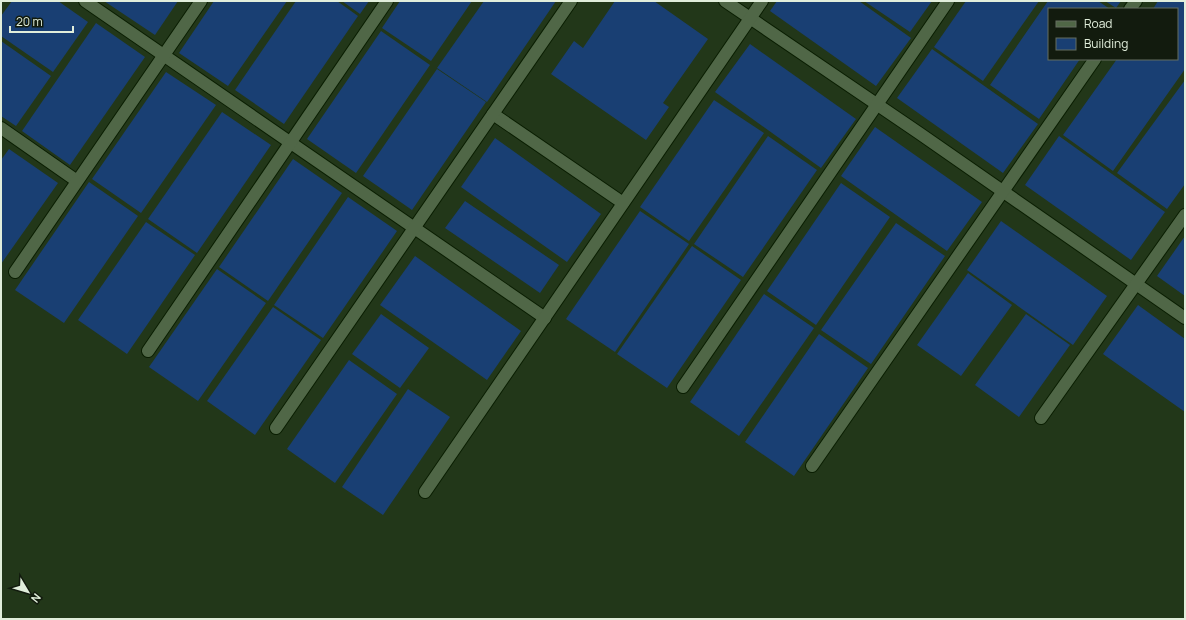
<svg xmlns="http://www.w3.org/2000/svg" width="1186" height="620" font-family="Manrope,sans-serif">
<rect width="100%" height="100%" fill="#223719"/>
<g fill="#193f73">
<path d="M12 1H58L88 22 53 72 1 36V16Z"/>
<path d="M104 1H178L155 35Z"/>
<path d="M214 1H287L228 86 179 53Z"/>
<path d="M296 1H337L358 16 284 124 235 90Z"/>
<path d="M342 1H369L360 14Z"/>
<path d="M400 1H472L431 61 382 28Z"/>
<path d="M484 1H556L487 102 437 68Z"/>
<path d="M615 1H654L708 39 663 103 669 107 646 140 551 74 574 41 583 48Z"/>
<path d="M777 1H859L911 38 876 86 770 11Z"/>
<path d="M864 1H932L910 32Z"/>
<path d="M966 1H1039L983 81 934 47Z"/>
<path d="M1048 1H1098L1110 9H1049V59H1080L1039 119 990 85Z"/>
<path d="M1105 1H1121L1116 8Z"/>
<path d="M1158 1H1183L1185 3V69L1113 171 1063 135 1117 59H1177V9H1153Z"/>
<path d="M96 23 145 57 70 165 22 131Z"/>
<path d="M381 31 430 65 356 173 307 139Z"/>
<path d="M1 41 51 76 16 126 1 116Z"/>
<path d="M750 44 856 119 821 168 715 92Z"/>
<path d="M932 49 1038 124 1003 173 897 98Z"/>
<path d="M437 69 486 102 412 210 363 176Z"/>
<path d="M166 72 216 105 141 213 92 179Z"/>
<path d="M1185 80V184L1167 209 1117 173Z"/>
<path d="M714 100 764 133 689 241 640 207Z"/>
<path d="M222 112 271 145 197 253 148 219Z"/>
<path d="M875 127 982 202 947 251 841 176Z"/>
<path d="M768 136 817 170 743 277 694 244Z"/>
<path d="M1059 136 1165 212 1131 260 1025 185Z"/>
<path d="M495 138 601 214 567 262 461 187Z"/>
<path d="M9 149 58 183 1 264V160Z"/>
<path d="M293 159 342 193 268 301 219 267Z"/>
<path d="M89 182 138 216 64 323 15 290Z"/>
<path d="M841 183 890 217 816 325 767 291Z"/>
<path d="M348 197 397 231 323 338 274 305Z"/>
<path d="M465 201 559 265 540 293 445 228Z"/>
<path d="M640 211 689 244 615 352 566 319Z"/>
<path d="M1001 221 1107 296 1073 345 967 270Z"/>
<path d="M146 222 195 255 127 354 78 320Z"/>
<path d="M896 223 945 256 871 364 821 330Z"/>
<path d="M1185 236V296L1157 276Z"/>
<path d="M692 246 741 280 667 388 617 354Z"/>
<path d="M415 256 521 331 487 380 380 305Z"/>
<path d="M217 269 266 303 198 401 149 367Z"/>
<path d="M968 273 1012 305 961 376 917 345Z"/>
<path d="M764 294 814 328 739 436 690 402Z"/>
<path d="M1138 305 1185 339V412L1103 354Z"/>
<path d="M273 307 321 340 255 435 207 401Z"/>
<path d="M381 314 429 348 400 388 352 354Z"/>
<path d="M1026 314 1070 345 1019 417 975 385Z"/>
<path d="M819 334 868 368 794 476 745 442Z"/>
<path d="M349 360 397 394 335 483 287 449Z"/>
<path d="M408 389 450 417 383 515 342 487Z"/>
</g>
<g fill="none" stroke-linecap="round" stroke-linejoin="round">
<g stroke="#0a1e02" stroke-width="14">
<g id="street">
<path d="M85 1 545 318"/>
<path d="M725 1 919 133 1185 318"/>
<path d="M1130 9 1136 1"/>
<path d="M493 114 623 203"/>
<path d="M1 128 77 181"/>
<path d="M15 272 201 1"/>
<path d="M148 351 387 1"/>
<path d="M683 387 948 1"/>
<path d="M1041 418 1185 215"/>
<path d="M276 428 571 1"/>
<path d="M812 466 1095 59"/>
<path d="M425 492 762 1"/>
</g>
</g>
<use href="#street" stroke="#506747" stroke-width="12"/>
</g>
<rect width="1186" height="620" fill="none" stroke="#e1eedb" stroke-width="4"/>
<rect x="1048" y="8" width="130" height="52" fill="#121b0e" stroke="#656f60"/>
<rect x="1056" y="21" width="20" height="6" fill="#506747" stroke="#656f60"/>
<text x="1084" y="28" font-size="12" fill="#e1eedb">Road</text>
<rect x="1056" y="38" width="20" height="12" fill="#193f73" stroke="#656f60"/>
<text x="1084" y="48" font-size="12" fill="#e1eedb">Building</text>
<g transform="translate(28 592) rotate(128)" stroke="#121b0e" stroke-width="3" paint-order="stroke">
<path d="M0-3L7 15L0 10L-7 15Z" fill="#e1eedb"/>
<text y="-6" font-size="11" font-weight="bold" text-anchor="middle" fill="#e1eedb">N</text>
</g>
<path d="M10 26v6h63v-6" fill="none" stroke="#e1eedb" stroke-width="2"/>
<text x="16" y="26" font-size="12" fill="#e1eedb" stroke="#121b0e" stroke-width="3" paint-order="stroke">20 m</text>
</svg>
